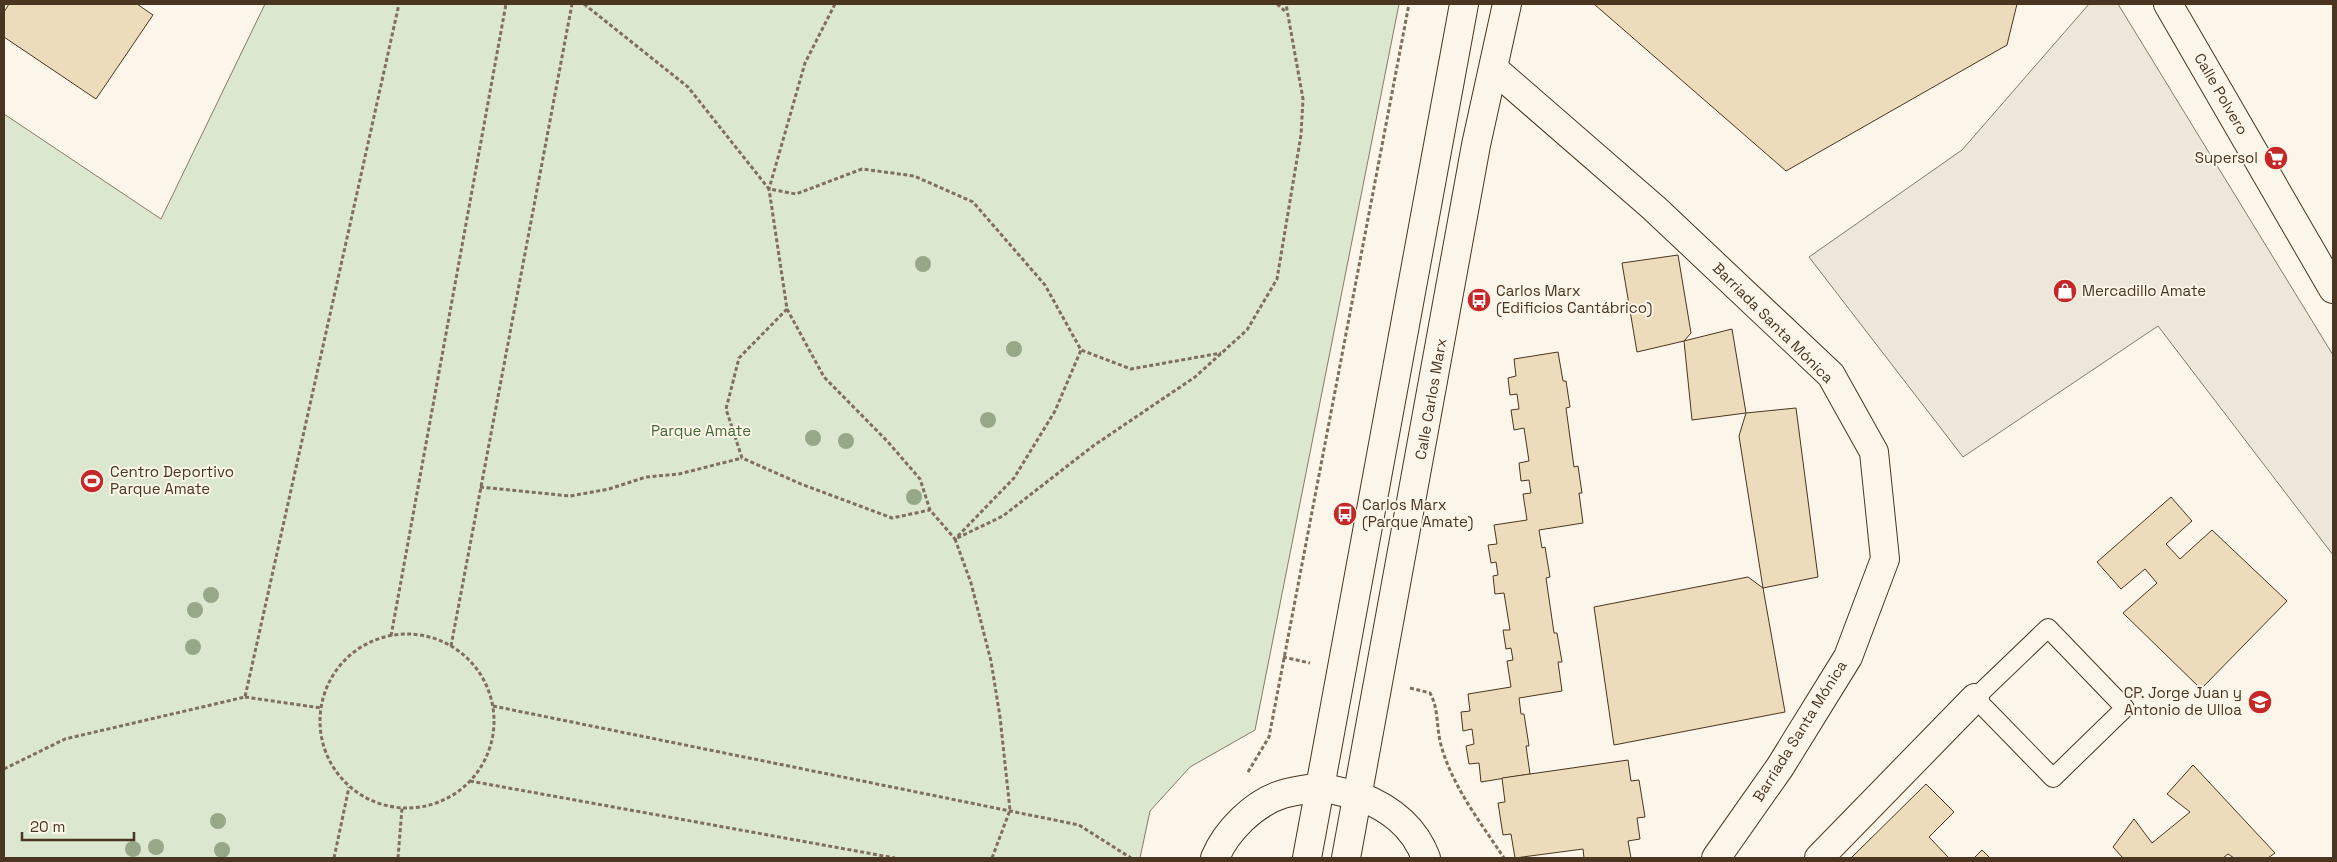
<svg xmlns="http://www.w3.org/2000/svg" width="2337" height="862" font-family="'Space Grotesk',sans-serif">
<rect width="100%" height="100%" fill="#fbf6e9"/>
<path fill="#dce7d0" stroke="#887966" d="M265 4H1399L1255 730 1190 767 1150 811 1140 858H4V114L161 219Z"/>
<path fill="#ede7d9" stroke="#887966" d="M2089 4H2118L2333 355V555L2158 326 1963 457 1809 257 1962 150Z"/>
<g fill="#ecdcbc" stroke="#4a3520">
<path d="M9 4H137L153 15 96 99 4 37V12Z"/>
<path d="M1594 4H2017L2007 45 1786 171Z"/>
<path d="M1678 255 1691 333 1684 341 1637 352 1622 263Z"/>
<path d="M1732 329 1746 413 1692 420 1684 341Z"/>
<path d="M1558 352 1563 381H1566L1570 407 1566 408 1574 467 1578 466 1582 493H1579L1583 523 1539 530 1542 548 1545 547 1550 577 1546 578 1554 633H1557L1562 662H1558L1562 691 1519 698 1521 714H1524L1529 746H1526L1530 774 1481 782 1479 763 1469 764 1466 746 1474 744 1472 729 1463 731 1461 712 1470 711 1468 694 1511 687 1507 661 1513 660 1511 648 1506 649 1503 630H1510L1504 593 1495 594 1493 576 1498 575 1496 562 1491 563 1488 545 1497 544 1494 525 1527 520 1523 494 1531 493 1529 480 1521 481 1519 463 1529 461 1524 428 1514 430 1511 410 1519 409 1517 394 1510 395 1508 378 1516 376 1514 359Z"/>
<path d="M1796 408 1818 577 1763 588 1739 436 1746 413Z"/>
<path d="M2171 497 2192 521 2166 544 2180 559 2212 530 2287 601 2201 689 2123 613 2157 583 2145 569 2121 589 2097 562Z"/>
<path d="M1748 577 1763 588 1785 712 1614 745 1594 607Z"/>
<path d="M1628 760 1631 781 1639 780 1645 817 1637 818 1640 839 1628 841 1631 858H1584L1583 849 1515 858 1511 834 1503 835 1498 803 1505 802 1502 778Z"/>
<path d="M2193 765 2275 853 2268 858H2234L2228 854 2223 858H2123L2113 847 2134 819 2152 843 2190 812 2167 794Z"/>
<path d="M1926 784 1954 812 1929 837 1949 858H1851Z"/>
<path d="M1982 850 1990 858H1974Z"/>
</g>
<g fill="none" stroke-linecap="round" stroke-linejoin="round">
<g stroke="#4a3520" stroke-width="20">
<path id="lane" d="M2048 628 2125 708 2053 778 1975 698Z"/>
</g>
<g stroke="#4a3520" stroke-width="30">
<g id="street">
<path d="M2168 4 2333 289"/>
<path d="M1494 69 1654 208 1831 375 1874 452 1885 559 1848 657 1780 767 1716 858"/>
<path d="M1819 858 1975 698"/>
</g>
</g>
<g stroke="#4a3520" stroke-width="30">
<path id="secondary" d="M1321 787 1359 796"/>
</g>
<g stroke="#4a3520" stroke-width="30">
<g id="primary">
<path d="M1359 796C1390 808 1414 826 1426 858"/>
<path d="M1215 858C1226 831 1254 803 1283 794 1295 790 1309 789 1321 787"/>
<path d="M1307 858 1464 4"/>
<path d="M1346 858 1476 145 1507 4"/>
</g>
</g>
<g stroke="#7f6f5c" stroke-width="3" stroke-dasharray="4 2.5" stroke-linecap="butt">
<path d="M584 4 688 87 769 189 796 194 862 169 914 176 973 202 1045 285 1081 350 1131 369 1221 353"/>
<path d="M835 4 805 63 769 189 787 309 824 377 888 442 920 479 930 510 955 539 1014 478 1055 411 1081 350"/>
<path d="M1277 4 1286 12"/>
<path d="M787 309 739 358 726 409 742 458 801 484 892 518 930 510"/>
<path d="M480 487 570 496 609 489 646 477 679 474 742 458"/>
<circle cx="407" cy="721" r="87"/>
<path d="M391 636 506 4"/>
<path d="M451 646 572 4"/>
<path d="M1283 657 1310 663"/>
<path d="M1410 688 1430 693C1439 709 1436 727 1441 745 1452 786 1481 823 1504 858"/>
<path d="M245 697 321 708"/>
<path d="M493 706 1079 825 1131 858"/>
<path d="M4 769 65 739 245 697 399 4"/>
<path d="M1248 772 1269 737 1409 4"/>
<path d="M470 781 895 858"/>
<path d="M334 858 349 787"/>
<path d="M398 858 402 808"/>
<path d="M992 858 1010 810 1000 717 991 661 971 583 955 539 1003 516 1093 446 1195 377 1247 330 1277 279 1301 135 1303 99 1286 4"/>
</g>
<use href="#lane" stroke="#fbf6e9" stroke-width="18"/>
<use href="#street" stroke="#fbf6e9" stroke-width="28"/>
<use href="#secondary" stroke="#fbf6e9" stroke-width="28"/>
<use href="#primary" stroke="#fbf6e9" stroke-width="28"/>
</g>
<g fill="#96a887">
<circle cx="923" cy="264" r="8"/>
<circle cx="1014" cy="349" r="8"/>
<circle cx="988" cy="420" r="8"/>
<circle cx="813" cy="438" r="8"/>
<circle cx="846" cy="441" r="8"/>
<circle cx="914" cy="497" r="8"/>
<circle cx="211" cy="595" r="8"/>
<circle cx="195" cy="610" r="8"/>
<circle cx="193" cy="647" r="8"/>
<circle cx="218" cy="821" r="8"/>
<circle cx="156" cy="847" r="8"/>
<circle cx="133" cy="849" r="8"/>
<circle cx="222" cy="850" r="8"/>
</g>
<defs>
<g id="supermarket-disc" transform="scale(1.25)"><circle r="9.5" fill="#c62828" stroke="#fbf6e9"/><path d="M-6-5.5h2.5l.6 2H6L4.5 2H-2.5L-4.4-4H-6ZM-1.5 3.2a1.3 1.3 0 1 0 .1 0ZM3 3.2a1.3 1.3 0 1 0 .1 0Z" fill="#fff"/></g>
<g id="shop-disc" transform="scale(1.25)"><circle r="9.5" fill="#c62828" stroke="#fbf6e9"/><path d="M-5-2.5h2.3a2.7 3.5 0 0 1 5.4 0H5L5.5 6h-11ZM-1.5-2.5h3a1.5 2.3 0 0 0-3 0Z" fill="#fff"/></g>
<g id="bus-disc" transform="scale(1.25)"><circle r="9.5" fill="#c62828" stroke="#fbf6e9"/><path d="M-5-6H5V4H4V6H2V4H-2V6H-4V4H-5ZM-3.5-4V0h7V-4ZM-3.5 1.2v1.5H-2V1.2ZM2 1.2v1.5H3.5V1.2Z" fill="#fff"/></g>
<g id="stadium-disc" transform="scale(1.25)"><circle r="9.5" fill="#c62828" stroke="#fbf6e9"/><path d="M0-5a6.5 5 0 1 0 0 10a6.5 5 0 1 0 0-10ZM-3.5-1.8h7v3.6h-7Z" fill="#fff"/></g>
<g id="school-disc" transform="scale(1.25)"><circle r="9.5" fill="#c62828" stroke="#fbf6e9"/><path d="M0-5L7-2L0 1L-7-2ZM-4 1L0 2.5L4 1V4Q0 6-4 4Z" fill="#fff"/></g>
</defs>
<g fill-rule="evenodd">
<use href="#supermarket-disc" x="2276" y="158"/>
<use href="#shop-disc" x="2065" y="291"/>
<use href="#bus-disc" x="1479" y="300"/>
<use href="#stadium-disc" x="92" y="481"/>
<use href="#bus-disc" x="1345" y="514"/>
<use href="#school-disc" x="2260" y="702"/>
</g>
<g text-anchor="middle" stroke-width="4" stroke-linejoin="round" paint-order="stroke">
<g font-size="15" fill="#4a3520" stroke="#fbf6e9">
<text transform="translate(2221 94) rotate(60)" y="5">Calle Polvero</text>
<text transform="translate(1773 323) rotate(45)" y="5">Barriada Santa Mónica</text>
<text transform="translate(1431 399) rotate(-80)" y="5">Calle Carlos Marx</text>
<text transform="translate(1800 731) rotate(-58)" y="5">Barriada Santa Mónica</text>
</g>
<g font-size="15" fill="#4a3520" stroke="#fbf6e9" text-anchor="start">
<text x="2258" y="163" text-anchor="end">Supersol</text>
<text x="1496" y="296">Carlos Marx<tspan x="1496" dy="17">(Edificios Cantábrico)</tspan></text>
<text x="2082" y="296">Mercadillo Amate</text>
<text x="110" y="477">Centro Deportivo<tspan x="110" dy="17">Parque Amate</tspan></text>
<text x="1362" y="510">Carlos Marx<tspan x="1362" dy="17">(Parque Amate)</tspan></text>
<text x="2242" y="698" text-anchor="end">CP. Jorge Juan y<tspan x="2242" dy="17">Antonio de Ulloa</tspan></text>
</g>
<g font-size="15" fill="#436837" stroke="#fbf6e9">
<text x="701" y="436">Parque Amate</text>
</g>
</g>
<rect width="2337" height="862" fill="none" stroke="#4a3520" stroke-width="10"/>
<path d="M22 832v8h112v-8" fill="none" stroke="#4a3520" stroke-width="2.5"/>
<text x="30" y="832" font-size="15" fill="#4a3520" stroke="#fbf6e9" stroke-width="4" paint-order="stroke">20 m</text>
</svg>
